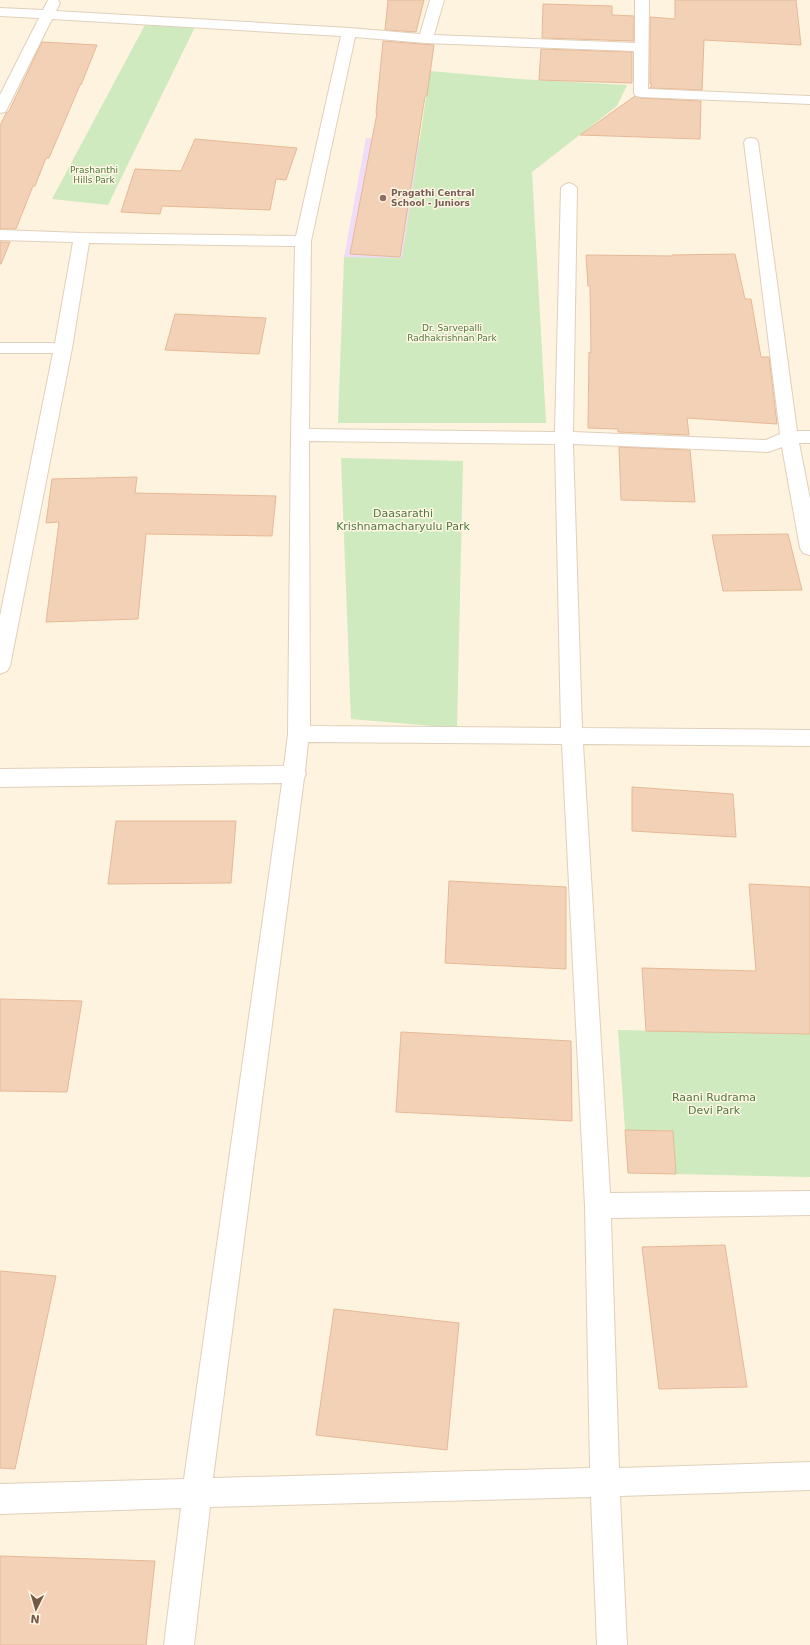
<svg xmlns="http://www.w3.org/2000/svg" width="810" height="1645" font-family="'DejaVu Sans',sans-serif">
<rect width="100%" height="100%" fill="#fdf3df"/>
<path fill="#f0dcf9" d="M366 138 420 140 402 259 344 257Z"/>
<g fill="#ceeabe">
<path d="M146 23 195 27 108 205 52 199Z"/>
<path d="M430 71 519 79 627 85 617 106 532 172 546 423H338L344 257 402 258Z"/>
<path d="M341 458 463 461 457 728 351 719Z"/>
<path d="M618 1030 810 1034V1177L628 1173Z"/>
</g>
<g fill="#f3d1b6" stroke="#e6b996">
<path d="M388 0H424L416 32 385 30Z"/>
<path d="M675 0H796L801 45 704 40 702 90 650 88 652 84H650V17L675 19Z"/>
<path d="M543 4 612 6V15L634 16V41L542 38Z"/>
<path d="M383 41 434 45 427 96H425L400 257 350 254 377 113H376Z"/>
<path d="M42 42 97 45 81 85H80L49 158H46L35 186H33L16 229H0V126L6 113 9 111Z"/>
<path d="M541 49 632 52V83L539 80Z"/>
<path d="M635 96 641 98 701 101 700 139 580 135Z"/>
<path d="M195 139 297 148 286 180 276 179 270 210 162 206 160 214 121 212 135 169 181 171Z"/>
<path d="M0 242H10L1 264H0Z"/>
<path d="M735 254 745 299H751L761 357H769L777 424 687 418 689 435 618 432V429L588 428 589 352 591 353 590 286H588L586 255 672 256V255Z"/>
<path d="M175 314 266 318 259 354 165 350Z"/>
<path d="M619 447 690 450 695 502 621 500Z"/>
<path d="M137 477 135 493 276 496 272 536 146 534 138 619 46 622 59 522 46 523 52 479Z"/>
<path d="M788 534 802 590 723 591 712 535Z"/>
<path d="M632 787 733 794 736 837 632 831Z"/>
<path d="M116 821H236L231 883 108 884Z"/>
<path d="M449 881 566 887V969L445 963Z"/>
<path d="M749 884 810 887V1034L646 1031 642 968 756 971Z"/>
<path d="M0 999 82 1001 67 1092 0 1091Z"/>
<path d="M401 1032 571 1041 572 1121 396 1112Z"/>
<path d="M625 1130 673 1131 676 1174 628 1173Z"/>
<path d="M725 1245 747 1387 659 1389 642 1247Z"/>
<path d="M0 1271 56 1276 15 1469 0 1468Z"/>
<path d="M334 1309 459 1323 447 1450 316 1435Z"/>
<path d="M0 1556 155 1561 146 1645H0Z"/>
</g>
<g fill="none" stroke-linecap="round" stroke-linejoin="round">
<g stroke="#e1cfbb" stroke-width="2">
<path id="minor" d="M48 0H58L60 3 56 11 349 28 420 34 430 0H444L434 35 635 43V0H649L648 89 810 96V104L641 97 636 96 634 93V51L426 43 355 37 311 241 309 429 555 432 561 188 564 185 569 183 574 185 577 188 573 432 766 440 780 434 744 142 746 139 751 138 756 139 758 142 797 431H810V443H799L810 499V555L803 553 800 548 782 447 768 452 573 444 582 728 810 730V746L583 744 610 1193 810 1191V1215L611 1218 619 1468 810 1462V1490L620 1496 627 1645H597L591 1497 210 1507 194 1645H164L181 1508 0 1514V1484L184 1479 282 783 0 787V769L284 766 288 734 291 435 295 246 89 243 72 348 10 666 7 671 0 674V616L53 353H0V343H55L73 242 0 240V230L82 233 296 236 341 36 52 19 7 109 5 112 0 113V95L39 18 0 16V8L43 10ZM309 441 555 444 561 728 310 726ZM308 742 562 744 585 1206 590 1468 213 1478 304 778 306 774 305 772Z"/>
</g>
<use href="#minor" fill="#fff" fill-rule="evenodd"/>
</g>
<circle fill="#8d6e63" stroke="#fff6e6" stroke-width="1.5" cx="383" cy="198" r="4"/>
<g text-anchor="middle" stroke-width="3" stroke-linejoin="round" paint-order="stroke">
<g font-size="9" fill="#4d793e" stroke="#fff6e6">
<text x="94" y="173">Prashanthi<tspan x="94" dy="10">Hills Park</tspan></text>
<text x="452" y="331">Dr. Sarvepalli<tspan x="452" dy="10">Radhakrishnan Park</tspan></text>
</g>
<g font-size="9" font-weight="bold" fill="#785e54" stroke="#fff6e6" text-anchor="start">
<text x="391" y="196">Pragathi Central<tspan x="391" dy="10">School - Juniors</tspan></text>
</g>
<g font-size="11" fill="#4d793e" stroke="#fff6e6">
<text x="403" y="517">Daasarathi<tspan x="403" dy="13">Krishnamacharyulu Park</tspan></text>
<text x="714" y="1101">Raani Rudrama<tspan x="714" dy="13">Devi Park</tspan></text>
</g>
</g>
<g transform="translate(36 1609) rotate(185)" stroke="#fff6e6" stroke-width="3" paint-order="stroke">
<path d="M0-3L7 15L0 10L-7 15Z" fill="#735947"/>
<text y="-6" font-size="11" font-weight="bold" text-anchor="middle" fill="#735947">N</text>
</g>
</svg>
